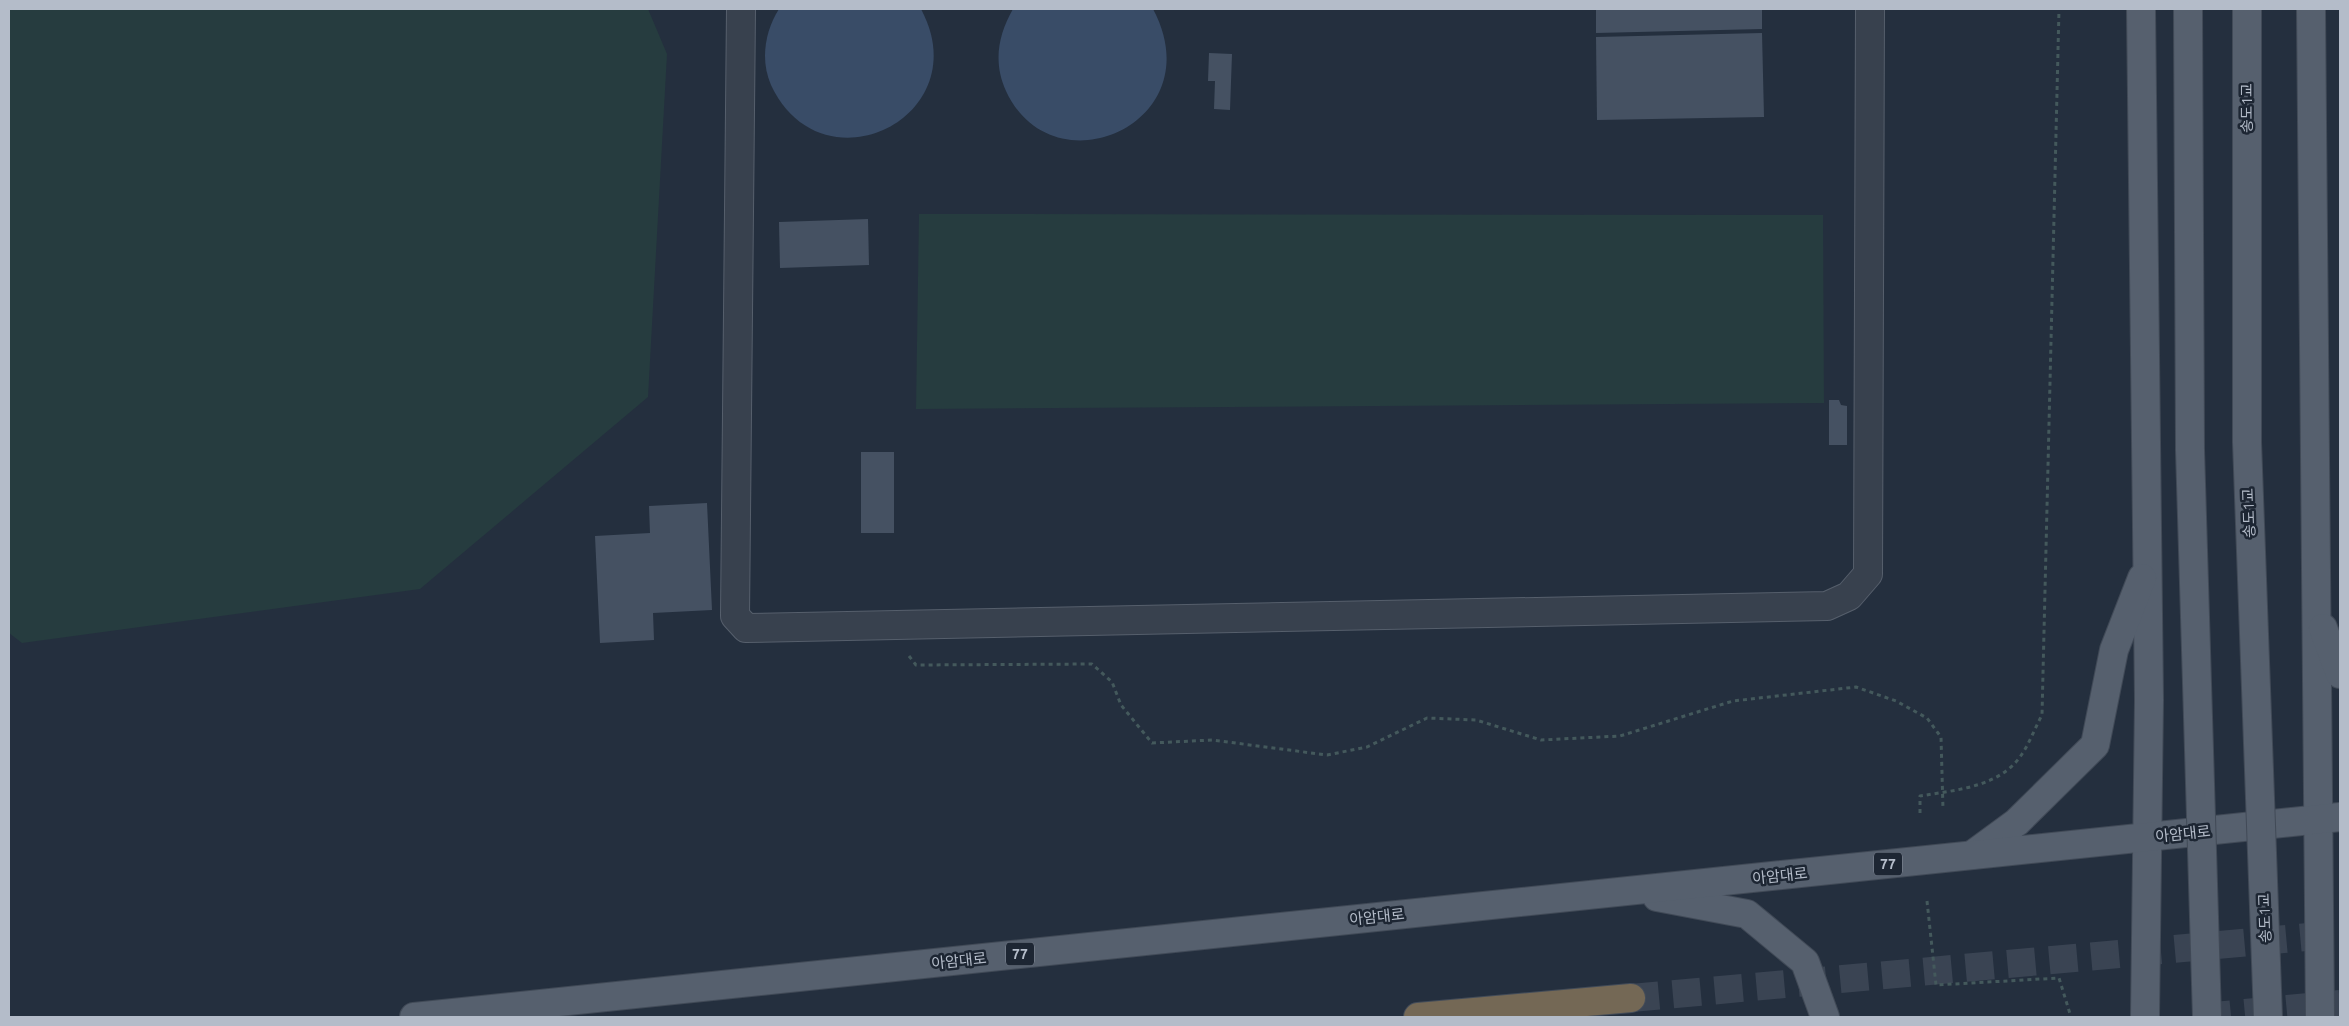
<svg xmlns="http://www.w3.org/2000/svg" width="2349" height="1026" font-family="Ubuntu,'Noto Sans KR',sans-serif">
<rect width="100%" height="100%" fill="#242f3e"/>
<g fill="#263c3f">
<path d="M9 9H648L667 54 648 397 420 589 22 643 9 633Z"/>
<path d="M919 214 1823 215 1824 403 916 409Z"/>
</g>
<g fill="#394c67">
<path d="M779 9H921C979 117 822 194 771 85 760 60 765 31 779 9Z"/>
<path d="M1013 9H1153C1214 123 1053 193 1006 91 993 63 998 35 1013 9Z"/>
</g>
<g fill="#455162">
<path d="M1596 9H1762V29L1596 33Z"/>
<path d="M1762 33 1764 117 1597 120 1596 37Z"/>
<path d="M1209 53 1232 54 1230 110 1214 109 1215 81H1208Z"/>
<path d="M868 219 869 265 780 268 779 222Z"/>
<path d="M1829 400H1839L1841 405 1847 406V445H1829Z"/>
<rect x="861" y="452" width="33" height="81"/>
<path d="M707 503 712 610 653 613 654 640 600 643 595 536 650 533 649 506Z"/>
</g>
<g fill="none" stroke-linecap="round" stroke-linejoin="round">
<g stroke="#3a4453" stroke-width="28" stroke-dasharray="28 14" stroke-linecap="butt">
<path d="M1631 998 2340 934"/>
<path d="M2203 1017 2340 1004"/>
</g>
<g stroke="#565f6c" stroke-width="30">
<path id="minor" d="M741 9 735 616 746 628 1827 606 1849 596 1868 574 1870 9"/>
</g>
<g stroke="#414a57" stroke-width="30">
<g id="major">
<path d="M2141 9 2149 700 2145 1017"/>
<path d="M2311 9 2320 1017"/>
<path d="M2323 628 2340 674"/>
<path d="M1972 855 2017 822 2095 745 2114 650 2142 578"/>
<path d="M1657 897 1747 914 1805 962 1825 1017"/>
<path d="M414 1017 2340 817"/>
</g>
</g>
<g stroke="#434c59" stroke-width="30">
<path id="highway" d="M1418 1017 1631 998"/>
</g>
<g stroke="#44595c" stroke-width="3" stroke-dasharray="4 4" stroke-linecap="butt">
<path d="M909 656 916 665 1092 664 1112 682 1121 705 1152 743 1212 740 1327 755 1367 747 1427 718 1476 720 1541 740 1620 736 1733 701 1856 687 1896 701 1927 718 1941 737 1943 809"/>
<path d="M1920 813V796C1956 790 2001 787 2022 754 2030 742 2035 728 2042 715L2059 9"/>
<path d="M1927 901 1936 985 2059 978 2071 1017"/>
</g>
<use href="#minor" stroke="#38414e" stroke-width="28"/>
<use href="#major" stroke="#56606e" stroke-width="28"/>
<use href="#highway" stroke="#746855" stroke-width="28"/>
<g stroke="#414a57" stroke-width="30" stroke-linecap="butt">
<g id="major-bridge">
<path d="M2188 9 2190 450 2207 1017"/>
<path d="M2247 9V442L2268 1017"/>
</g>
</g>
<use href="#major-bridge" stroke="#56606e" stroke-width="28"/>
</g>
<g text-anchor="middle" stroke-width="5" stroke-linejoin="round" paint-order="stroke">
<g fill="#1d2633" stroke="#878f9c" stroke-width="1">
<rect x="1874" y="852.5" width="28" height="23" rx="4"/>
<rect x="1006" y="942.5" width="28" height="23" rx="4"/>
</g>
<g font-size="14" font-weight="bold" fill="#b4bcc9">
<text x="1888" y="869">77</text>
<text x="1020" y="959">77</text>
</g>
<g font-size="15" fill="#b4bcc9" stroke="#1d2633">
<text transform="translate(2247 108) rotate(-90)" y="5">송도1교</text>
<text transform="translate(2249 513) rotate(-92)" y="5">송도1교</text>
<text transform="translate(2183 834) rotate(-6)" y="5">아암대로</text>
<text transform="translate(1780 876) rotate(-6)" y="5">아암대로</text>
<text transform="translate(1377 917) rotate(-6)" y="5">아암대로</text>
<text transform="translate(2265 918) rotate(-92)" y="5">송도1교</text>
<text transform="translate(959 961) rotate(-6)" y="5">아암대로</text>
</g>
</g>
<rect width="2349" height="1026" fill="none" stroke="#b4bcc9" stroke-width="20"/>
</svg>
